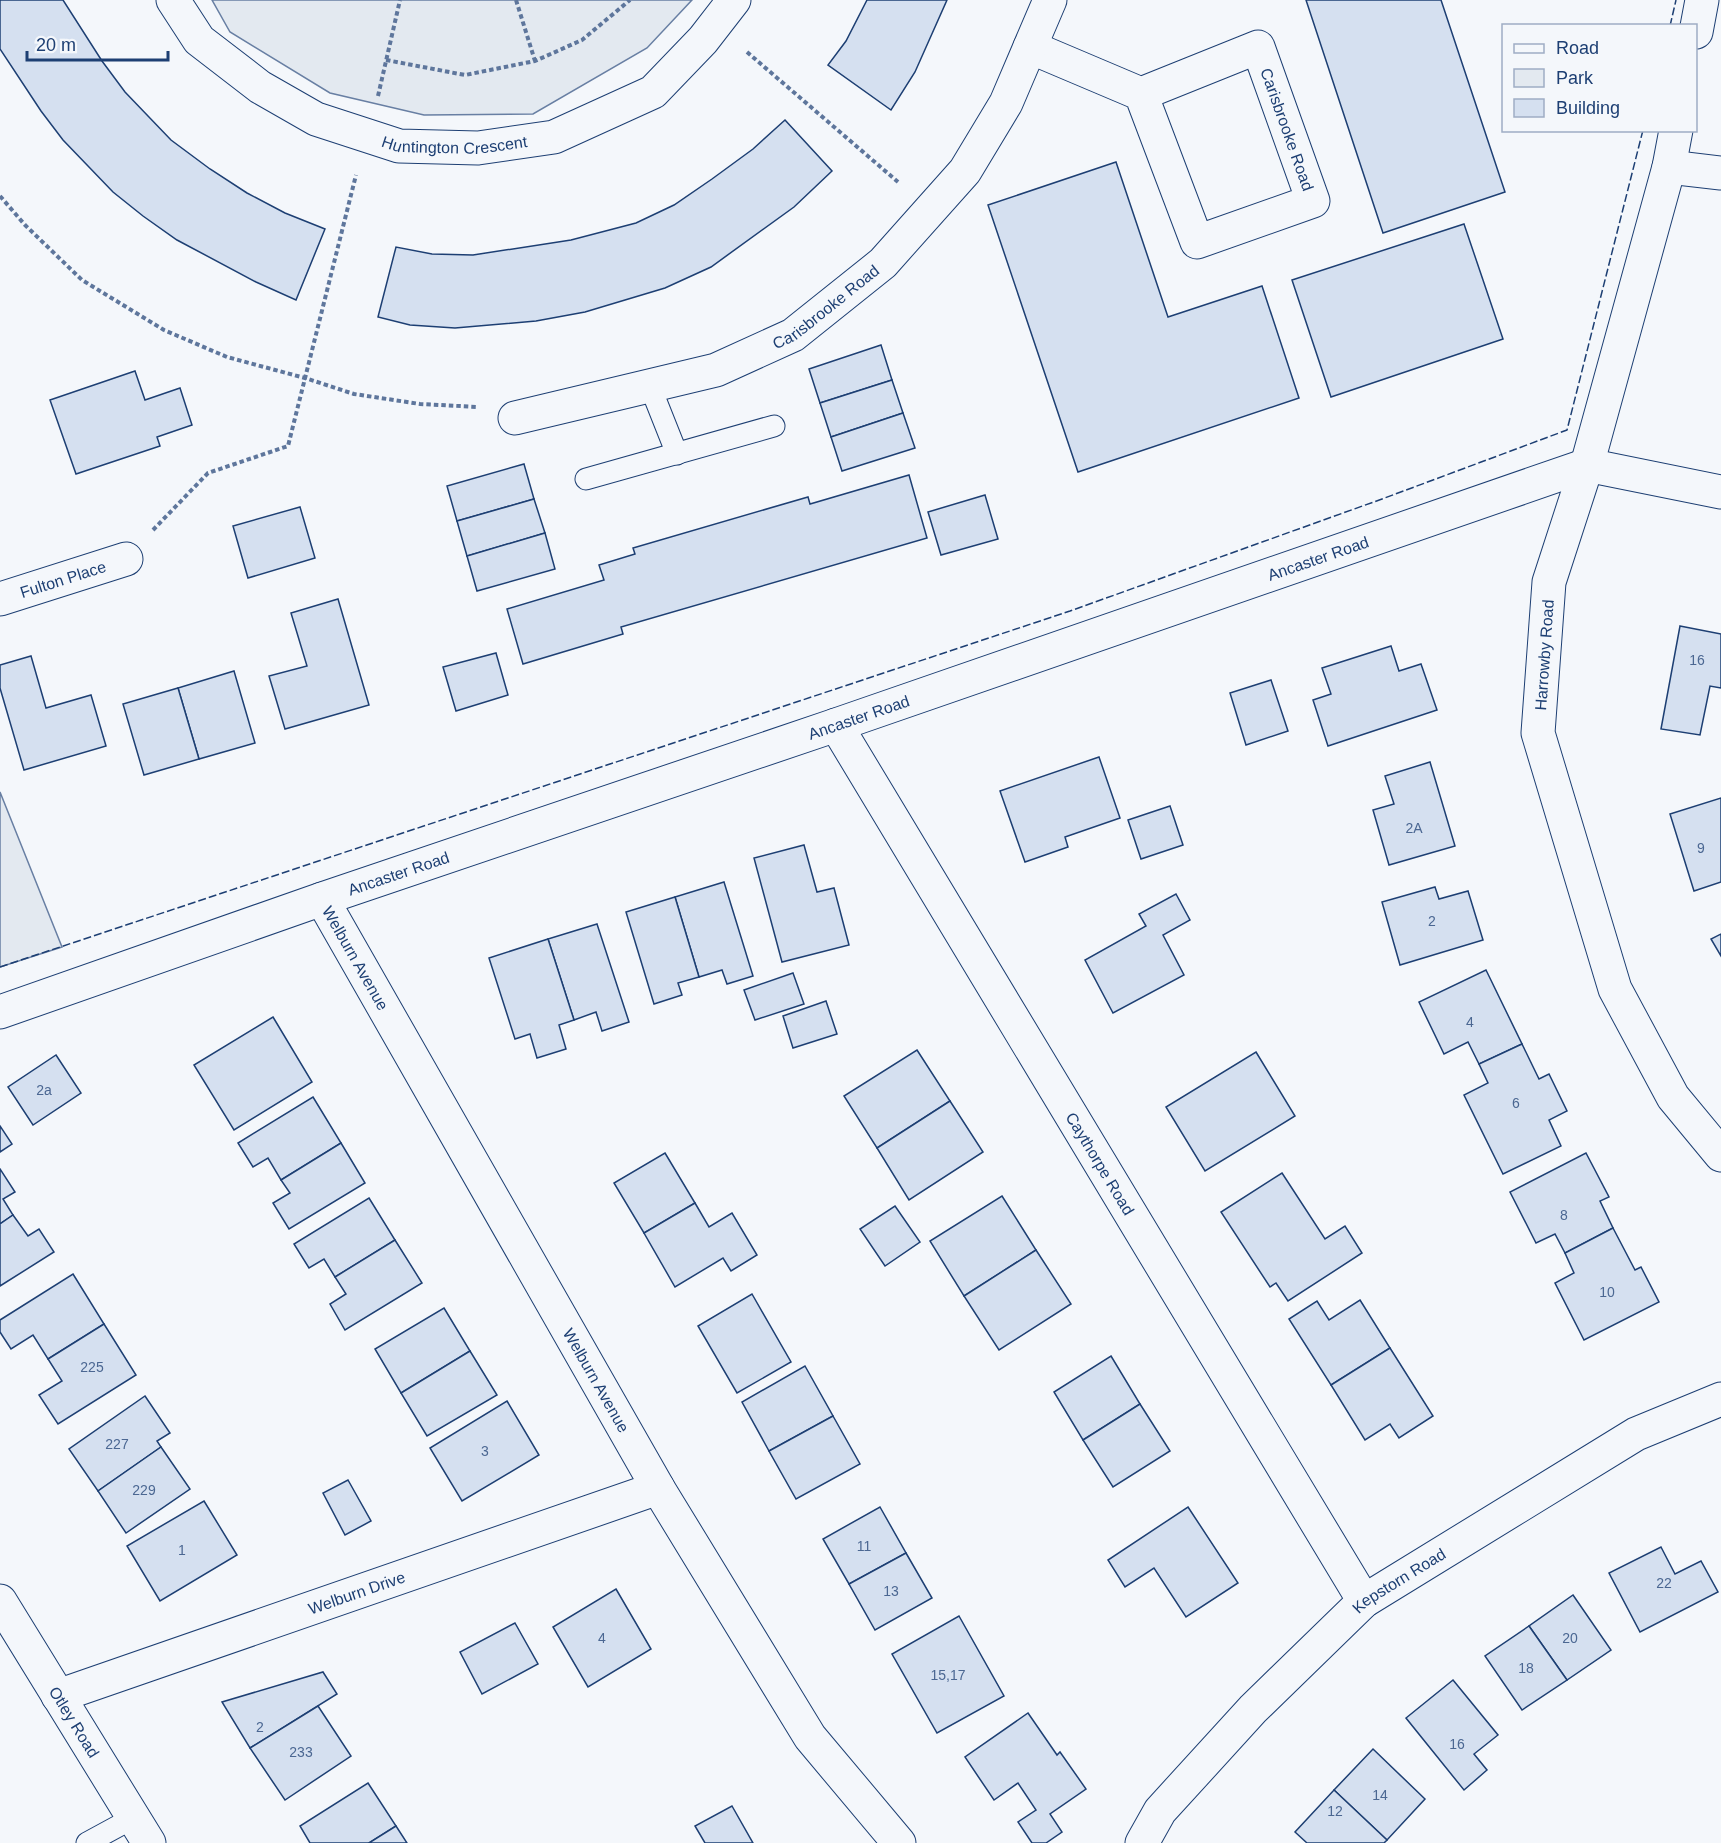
<svg xmlns="http://www.w3.org/2000/svg" width="1721" height="1843" font-family="Arial,sans-serif">
<rect width="100%" height="100%" fill="#f4f7fb"/>
<g fill="#e3e9f0" stroke="#687fa3" stroke-width="1.5">
<path d="M212 0H692L647 48 533 114 424 115 330 93 230 32Z"/>
<path d="M0 792 62 947 0 967Z"/>
</g>
<g fill="#d5e0f0" stroke="#1d3f73" stroke-width="1.5">
<path d="M0 0H63L102 61 125 92 171 140 210 169 247 193 285 213 325 229 296 300 256 282 177 240 143 216 113 192 63 140 41 111 0 49Z"/>
<path d="M867 0H947L915 72 891 110 828 65 846 41Z"/>
<path d="M1306 0H1441L1505 192 1383 233Z"/>
<path d="M785 120 832 171 794 207 711 267 665 288 585 312 536 321 455 328 410 325 378 317 396 247 432 254 473 255 571 240 636 223 674 205 712 179 753 149Z"/>
<path d="M1116 162 1168 317 1262 286 1299 398 1078 472 988 205Z"/>
<path d="M1464 224 1503 339 1331 397 1292 280Z"/>
<path d="M881 345 892 380 820 403 809 369Z"/>
<path d="M135 371 145 400 180 388 192 425 157 437 160 446 76 474 50 400Z"/>
<path d="M892 380 903 413 831 437 820 403Z"/>
<path d="M903 413 915 448 842 471 831 437Z"/>
<path d="M524 464 534 499 457 521 447 486Z"/>
<path d="M909 475 927 538 621 627 623 634 523 664 507 609 604 580 599 565 635 554 633 548 808 497 810 504Z"/>
<path d="M985 495 998 539 941 555 928 512Z"/>
<path d="M534 499 545 533 467 556 457 521Z"/>
<path d="M300 507 315 558 248 578 233 526Z"/>
<path d="M545 533 555 569 477 591 467 556Z"/>
<path d="M338 599 369 705 285 729 269 676 307 666 291 613Z"/>
<path d="M1680 626 1721 634V688L1710 686 1700 735 1661 729Z"/>
<path d="M1391 646 1399 671 1421 664 1437 710 1328 746 1313 700 1331 694 1322 668Z"/>
<path d="M496 653 508 695 456 711 443 667Z"/>
<path d="M31 656 46 708 91 695 106 746 24 770 0 688V665Z"/>
<path d="M234 671 255 743 199 759 178 688Z"/>
<path d="M1271 680 1288 731 1246 745 1230 693Z"/>
<path d="M178 688 199 759 144 775 123 704Z"/>
<path d="M1099 757 1120 818 1065 837 1068 847 1025 862 1000 791Z"/>
<path d="M1430 762 1455 846 1389 865 1373 810 1394 804 1385 776Z"/>
<path d="M1721 798V882L1694 891 1670 814Z"/>
<path d="M1170 806 1183 845 1141 859 1128 820Z"/>
<path d="M804 845 817 892 834 888 849 945 782 962 754 858Z"/>
<path d="M724 882 753 976 727 984 722 970 699 977 675 897Z"/>
<path d="M1435 887 1439 899 1468 891 1483 940 1400 965 1382 902Z"/>
<path d="M1176 894 1190 920 1163 935 1184 975 1113 1013 1085 960 1146 926 1139 914Z"/>
<path d="M675 897 699 977 678 983 682 995 654 1004 626 912Z"/>
<path d="M597 924 629 1022 602 1031 596 1012 574 1020 548 939Z"/>
<path d="M1721 934V956L1711 939Z"/>
<path d="M548 939 574 1020 559 1025 566 1049 537 1058 530 1034 515 1039 489 958Z"/>
<path d="M1486 970 1522 1044 1479 1064 1468 1042 1444 1054 1419 1002Z"/>
<path d="M793 973 804 1004 755 1020 744 990Z"/>
<path d="M826 1001 837 1034 793 1048 783 1016Z"/>
<path d="M273 1017 312 1082 234 1130 194 1065Z"/>
<path d="M1522 1044 1539 1079 1549 1074 1567 1111 1549 1120 1561 1146 1503 1174 1464 1095 1488 1083 1479 1064Z"/>
<path d="M917 1050 950 1101 877 1148 844 1096Z"/>
<path d="M1256 1052 1295 1116 1205 1171 1166 1107Z"/>
<path d="M56 1055 81 1093 33 1125 8 1087Z"/>
<path d="M313 1097 341 1143 281 1180 268 1158 253 1167 238 1143Z"/>
<path d="M950 1101 983 1152 909 1200 877 1148Z"/>
<path d="M0 1126 12 1144 0 1152Z"/>
<path d="M341 1143 365 1183 289 1229 273 1203 290 1193 281 1180Z"/>
<path d="M665 1153 695 1203 644 1233 614 1183Z"/>
<path d="M1586 1153 1609 1197 1600 1201 1613 1228 1565 1253 1555 1234 1536 1243 1510 1192Z"/>
<path d="M0 1169 15 1192 3 1199 13 1215 0 1224Z"/>
<path d="M1282 1173 1325 1239 1345 1226 1362 1253 1288 1301 1276 1283 1270 1287 1221 1212Z"/>
<path d="M1002 1196 1036 1250 964 1296 930 1241Z"/>
<path d="M369 1198 395 1240 335 1277 324 1259 309 1268 294 1244Z"/>
<path d="M695 1203 709 1227 732 1213 757 1255 731 1271 723 1258 675 1287 644 1233Z"/>
<path d="M895 1206 920 1242 885 1266 860 1229Z"/>
<path d="M13 1215 28 1236 39 1229 54 1252 0 1286V1224Z"/>
<path d="M1613 1228 1635 1270 1641 1267 1659 1302 1584 1340 1555 1283 1574 1273 1565 1253Z"/>
<path d="M395 1240 422 1283 345 1330 330 1304 346 1294 335 1277Z"/>
<path d="M1036 1250 1071 1304 999 1350 964 1296Z"/>
<path d="M73 1274 104 1324 48 1359 33 1335 11 1349 0 1332V1320Z"/>
<path d="M752 1294 791 1362 737 1393 698 1326Z"/>
<path d="M1360 1300 1390 1348 1331 1385 1289 1319 1317 1301 1329 1320Z"/>
<path d="M444 1308 470 1351 401 1393 375 1349Z"/>
<path d="M104 1324 136 1375 58 1424 39 1395 62 1381 48 1359Z"/>
<path d="M1390 1348 1433 1416 1399 1438 1390 1424 1365 1440 1331 1385Z"/>
<path d="M470 1351 497 1395 427 1436 401 1393Z"/>
<path d="M1111 1356 1140 1404 1083 1440 1054 1392Z"/>
<path d="M805 1366 833 1416 769 1451 742 1402Z"/>
<path d="M145 1396 170 1433 157 1441 161 1447 98 1491 69 1449Z"/>
<path d="M507 1401 539 1455 462 1501 430 1448Z"/>
<path d="M1140 1404 1170 1451 1113 1487 1083 1440Z"/>
<path d="M833 1416 860 1464 796 1499 769 1451Z"/>
<path d="M161 1447 190 1489 126 1533 98 1491Z"/>
<path d="M348 1480 371 1521 345 1535 323 1493Z"/>
<path d="M204 1501 237 1555 160 1601 127 1546Z"/>
<path d="M880 1507 906 1553 849 1584 823 1539Z"/>
<path d="M1188 1507 1238 1583 1186 1617 1154 1568 1125 1587 1108 1560Z"/>
<path d="M1661 1547 1675 1574 1701 1561 1718 1592 1640 1632 1609 1573Z"/>
<path d="M906 1553 932 1598 875 1630 849 1584Z"/>
<path d="M616 1589 651 1649 588 1687 553 1627Z"/>
<path d="M1573 1595 1611 1650 1567 1680 1529 1626Z"/>
<path d="M959 1616 1004 1696 937 1733 892 1654Z"/>
<path d="M515 1623 538 1664 482 1694 460 1652Z"/>
<path d="M1529 1626 1567 1680 1522 1710 1485 1656Z"/>
<path d="M323 1672 337 1694 250 1748 222 1702Z"/>
<path d="M1453 1680 1498 1735 1474 1754 1487 1770 1464 1790 1406 1718Z"/>
<path d="M318 1706 351 1756 285 1800 250 1748Z"/>
<path d="M1028 1713 1057 1755 1060 1752 1086 1789 1050 1814 1062 1832 1046 1843H1032L1018 1822 1036 1810 1018 1783 994 1800 965 1757Z"/>
<path d="M1373 1749 1425 1799 1387 1840 1334 1790Z"/>
<path d="M368 1783 396 1826 369 1843H310L300 1826Z"/>
<path d="M1334 1790 1387 1840 1384 1843H1307L1295 1832Z"/>
<path d="M732 1806 753 1843H705L695 1826Z"/>
<path d="M396 1826 407 1843H369Z"/>
</g>
<g fill="none" stroke-linecap="round" stroke-linejoin="round">
<g stroke="#1d3f73" stroke-width="23">
<g id="lane">
<path d="M650 386 677 454"/>
<path d="M586 479 774 426"/>
<path d="M87 1843 133 1818"/>
</g>
</g>
<g stroke="#1d3f73" stroke-width="35">
<g id="street">
<path id="s1" d="M173 0 199 40 260 87 316 119 399 146 478 148 554 137 653 92 703 40 734 0"/>
<path d="M1696 32 1702 0"/>
<path id="s2" d="M1030 47 1141 94 1258 47 1313 201 1197 242 1141 94"/>
<path d="M1676 130 1669 167 1587 465 1549 582 1538 733 1615 989 1673 1097 1721 1155"/>
<path d="M1669 167 1721 173"/>
<path id="s3" d="M515 418 716 370 793 335 883 263 965 171 1006 103 1050 0"/>
<path id="s4" d="M0 599 126 559"/>
<path id="s5" d="M836 725 1364 1601"/>
<path id="s6" d="M322 899 658 1488 810 1737 899 1843"/>
<path id="s7" d="M0 1012 322 899 836 725 1587 465 1721 492"/>
<path id="s8" d="M58 1696 658 1488"/>
<path id="s9" d="M1142 1843 1160 1811 1253 1709 1364 1601 1636 1434 1721 1399"/>
</g>
</g>
<g stroke="#1d3f73" stroke-width="35">
<g id="highway">
<path id="s10" d="M0 1601 149 1843"/>
</g>
</g>
<g stroke="#5e769c" stroke-width="4" stroke-dasharray="4.5 3" stroke-linecap="butt">
<path d="M516 0 535 61"/>
<path d="M747 52 898 182"/>
<path d="M386 60 465 75 535 61 582 40 630 0"/>
<path d="M378 96 400 0"/>
<path d="M0 196 25 225 82 280 164 330 227 357 305 378 354 394 420 404 478 407"/>
<path d="M153 530 208 473 288 446 356 175"/>
</g>
<use href="#lane" stroke="#f4f7fb" stroke-width="21"/>
<use href="#street" stroke="#f4f7fb" stroke-width="33"/>
<use href="#highway" stroke="#f4f7fb" stroke-width="33"/>
<g stroke="#1d3f73" stroke-width="1.5" stroke-dasharray="8 3" stroke-linecap="butt">
<path d="M1670 26 1676 0"/>
<path d="M0 967 1070 611 1382 499 1567 430 1643 130"/>
</g>
</g>
<g text-anchor="middle" stroke-width="4.5" stroke-linejoin="round" paint-order="stroke">
<g font-size="14" fill="#4b6792">
<text x="1697" y="665">16</text>
<text x="1414" y="833">2A</text>
<text x="1701" y="853">9</text>
<text x="1432" y="926">2</text>
<text x="1470" y="1027">4</text>
<text x="44" y="1095">2a</text>
<text x="1516" y="1108">6</text>
<text x="1564" y="1220">8</text>
<text x="1607" y="1297">10</text>
<text x="92" y="1372">225</text>
<text x="117" y="1449">227</text>
<text x="485" y="1456">3</text>
<text x="144" y="1495">229</text>
<text x="864" y="1551">11</text>
<text x="182" y="1555">1</text>
<text x="1664" y="1588">22</text>
<text x="891" y="1596">13</text>
<text x="602" y="1643">4</text>
<text x="1570" y="1643">20</text>
<text x="1526" y="1673">18</text>
<text x="948" y="1680">15,17</text>
<text x="260" y="1732">2</text>
<text x="1457" y="1749">16</text>
<text x="301" y="1757">233</text>
<text x="1380" y="1800">14</text>
<text x="1335" y="1816">12</text>
</g>
<g font-size="16" fill="#1d3f73" stroke="#f4f7fb">
<text dy="6" stroke="none"><textPath href="#s2" startOffset="334">Carisbrooke Road</textPath></text>
<text dy="6" stroke="none"><textPath href="#s1" startOffset="332">Huntington Crescent</textPath></text>
<text dy="6" stroke="none"><textPath href="#s3" startOffset="334">Carisbrooke Road</textPath></text>
<text dy="6" stroke="none"><textPath href="#s7" startOffset="1394">Ancaster Road</textPath></text>
<text dy="6" stroke="none"><textPath href="#s4" startOffset="66">Fulton Place</textPath></text>
<text transform="translate(1544 655) rotate(-86)" y="6">Harrowby Road</text>
<text dy="6" stroke="none"><textPath href="#s7" startOffset="908">Ancaster Road</textPath></text>
<text dy="6" stroke="none"><textPath href="#s7" startOffset="422">Ancaster Road</textPath></text>
<text dy="6" stroke="none"><textPath href="#s6" startOffset="68">Welburn Avenue</textPath></text>
<text dy="6" stroke="none"><textPath href="#s5" startOffset="512">Caythorpe Road</textPath></text>
<text dy="6" stroke="none"><textPath href="#s6" startOffset="554">Welburn Avenue</textPath></text>
<text dy="6" stroke="none"><textPath href="#s9" startOffset="370">Kepstorn Road</textPath></text>
<text dy="6" stroke="none"><textPath href="#s8" startOffset="316">Welburn Drive</textPath></text>
<text dy="6" stroke="none"><textPath href="#s10" startOffset="142">Otley Road</textPath></text>
</g>
</g>
<rect x="1502" y="24" width="195" height="108" fill="#f4f7fb" stroke="#9eadc5" stroke-width="1.5"/>
<rect x="1514" y="44" width="30" height="9" fill="#f4f7fb" stroke="#9eadc5" stroke-width="1.5"/>
<text x="1556" y="54" font-size="18" fill="#1d3f73">Road</text>
<rect x="1514" y="69" width="30" height="18" fill="#e3e9f0" stroke="#9eadc5" stroke-width="1.5"/>
<text x="1556" y="84" font-size="18" fill="#1d3f73">Park</text>
<rect x="1514" y="99" width="30" height="18" fill="#d5e0f0" stroke="#9eadc5" stroke-width="1.5"/>
<text x="1556" y="114" font-size="18" fill="#1d3f73">Building</text>
<path d="M27 51v9h141v-9" fill="none" stroke="#1d3f73" stroke-width="3"/>
<text x="36" y="51" font-size="18" fill="#1d3f73" stroke="#f4f7fb" stroke-width="4.5" paint-order="stroke">20 m</text>
</svg>
